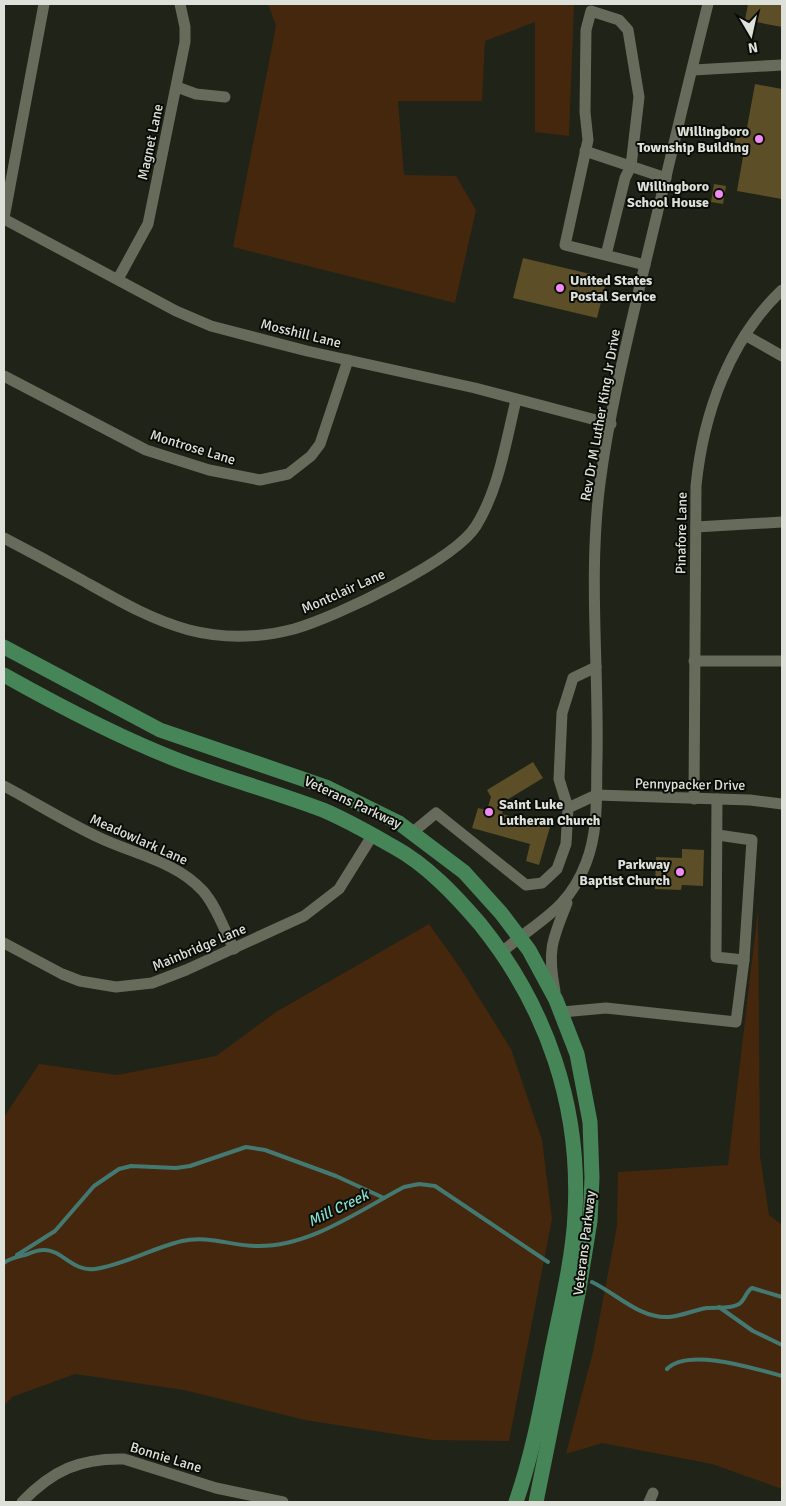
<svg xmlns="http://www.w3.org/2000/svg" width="786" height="1506" font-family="Signika,sans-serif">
<rect width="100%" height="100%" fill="#202317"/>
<g fill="#45270d">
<path d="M268 4H574L569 136 535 132V22L485 41 482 101H398L404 175 456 176 476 210 455 303 233 247 276 26Z"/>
<path d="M758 910 760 1156 769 1215 782 1225V1489L712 1464 602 1443 566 1454 593 1352 617 1226 618 1172 728 1165Z"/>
<path d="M429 924 461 969 511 1049 542 1140 552 1219 509 1441 433 1440 305 1420 184 1390 75 1374 12 1397 4 1406V1117L39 1064 117 1075 216 1056 276 1012Z"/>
</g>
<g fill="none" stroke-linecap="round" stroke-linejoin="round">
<g stroke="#437970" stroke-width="4">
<path d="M17 1255 55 1231 94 1186 119 1169 131 1166 176 1168 190 1166 246 1147 265 1150 336 1176 384 1198"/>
<path d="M4 1263C10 1258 17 1257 25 1255 30 1253 37 1250 43 1250 62 1249 72 1272 95 1269 123 1265 153 1248 182 1241 208 1235 232 1246 257 1246 310 1247 360 1210 404 1187L419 1184 435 1186 548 1262"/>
<path d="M592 1282C617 1294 640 1319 669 1317 682 1316 694 1310 707 1308 716 1307 729 1309 737 1305 745 1302 745 1292 752 1288L782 1297"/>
<path d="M719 1307 753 1331 782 1345"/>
<path d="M667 1369C688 1347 756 1369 782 1376"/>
</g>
</g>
<g fill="#5c4e27">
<path d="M748 4H782V27L745 20Z"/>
<path d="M755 84 782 89V199L737 191 744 151 734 149 737 131 746 133Z"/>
<path d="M714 184 726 186 723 204 711 202Z"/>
<path d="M523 258 607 278 597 318 513 298Z"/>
<path d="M533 762 543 778 505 801 502 814 535 823 537 816 552 820 539 865 526 861 530 844 472 828 478 808 487 810 491 797 487 790Z"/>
<path d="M682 849 704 850 703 886 682 885 681 890 655 889 656 857 682 858Z"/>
</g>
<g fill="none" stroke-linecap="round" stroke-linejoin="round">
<g stroke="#676b5c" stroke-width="11">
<path d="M693 70 782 65"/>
<path d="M177 87 196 94 225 97"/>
<path d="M585 151 666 178"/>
<path d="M4 218 44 4"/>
<path d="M4 219 176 311 211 326 307 351 475 388 611 424"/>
<path d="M606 255 625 178 631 166 639 97 628 30 619 20 591 11 586 30 585 112 588 140 565 245 645 265"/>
<path d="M118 279 148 224 185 42V27L180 4"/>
<path d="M745 335 782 356"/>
<path d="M4 376 146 450 209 470 260 480 288 474 311 456 320 444 348 360"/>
<path d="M696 527 782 522"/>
<path d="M4 538C29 551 55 565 80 579 116 599 149 619 189 630 224 639 259 638 294 629 336 617 454 561 476 526 499 489 506 441 516 400"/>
<path d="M694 661H782"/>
<path d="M4 786C36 803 66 822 98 837 133 854 176 861 203 891 217 907 224 930 234 949"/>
<path d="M694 799 696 486C703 415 729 340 782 290"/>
<path d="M568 808 596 795 750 800 782 804"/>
<path d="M413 832 436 813 526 885 542 883 557 869 566 844 568 808 559 779 562 713 573 678 596 667"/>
<path d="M718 835 752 840 744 960"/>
<path d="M4 943 62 974 80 981 116 987 152 983 186 970 304 916 339 889 372 836"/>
<path d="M502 952C537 921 568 911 586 863 599 830 596 794 597 759 599 667 588 575 600 483 609 414 626 345 642 277 664 186 685 95 708 4"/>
<path d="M555 991C547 951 552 940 567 903"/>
<path d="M562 1012 606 1008 736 1022 744 960 716 957 717 799"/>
<path d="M22 1502C53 1470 80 1458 124 1459L216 1488 283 1502"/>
<path d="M649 1502 653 1493"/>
</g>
<g stroke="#458557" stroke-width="15">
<path d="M4 647 160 730 326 787 399 823 464 872 501 913 529 950 556 1000 577 1054 590 1122 592 1178 590 1221 579 1289 536 1502"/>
<path d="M4 675C61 707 120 738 180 761 227 779 276 792 323 810 347 820 371 834 394 847 427 865 456 896 480 924 547 1007 581 1107 575 1214 573 1259 561 1306 552 1351 542 1402 533 1453 516 1502"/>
</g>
</g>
<g fill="#f08bf6" stroke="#0a0c07" stroke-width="2">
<circle cx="759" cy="139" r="5"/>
<circle cx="719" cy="194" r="5"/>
<circle cx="560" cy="288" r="5"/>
<circle cx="489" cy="812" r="5"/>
<circle cx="680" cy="872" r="5"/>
</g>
<g text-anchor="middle" stroke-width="4" stroke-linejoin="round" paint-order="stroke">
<g font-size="14" font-weight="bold" fill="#dee1d9" stroke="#0a0c07" text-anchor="end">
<text x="749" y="136">Willingboro<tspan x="749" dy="16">Township Building</tspan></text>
<text x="709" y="191">Willingboro<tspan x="709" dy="16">School House</tspan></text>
<text x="570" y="285" text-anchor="start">United States<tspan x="570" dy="16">Postal Service</tspan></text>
<text x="499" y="809" text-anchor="start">Saint Luke<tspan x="499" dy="16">Lutheran Church</tspan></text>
<text x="670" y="869">Parkway<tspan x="670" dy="16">Baptist Church</tspan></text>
</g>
<g font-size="14" fill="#dee1d9" stroke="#0a0c07">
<text transform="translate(150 142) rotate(-78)" y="5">Magnet Lane</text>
<text transform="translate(301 333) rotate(14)" y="5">Mosshill Lane</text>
<text transform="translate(600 415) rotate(-80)" y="5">Rev Dr M Luther King Jr Drive</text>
<text transform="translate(193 447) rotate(17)" y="5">Montrose Lane</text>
<text transform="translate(681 533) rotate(-89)" y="5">Pinafore Lane</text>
<text transform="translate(343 591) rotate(-24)" y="5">Montclair Lane</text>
<text transform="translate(690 784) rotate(1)" y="5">Pennypacker Drive</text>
<text transform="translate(353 802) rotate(25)" y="5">Veterans Parkway</text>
<text transform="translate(139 839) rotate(24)" y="5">Meadowlark Lane</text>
<text transform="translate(199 947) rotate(-23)" y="5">Mainbridge Lane</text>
<text transform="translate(584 1243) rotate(-83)" y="5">Veterans Parkway</text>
<text transform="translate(166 1457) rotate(17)" y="5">Bonnie Lane</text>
</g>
<g font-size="15" font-style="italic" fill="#84dfd0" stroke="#0a0c07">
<text transform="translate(338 1208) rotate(-26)" y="5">Mill Creek</text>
</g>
</g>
<rect width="786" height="1506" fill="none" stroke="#dee1d9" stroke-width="10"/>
<g transform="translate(751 35) rotate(171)" stroke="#0a0c07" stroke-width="4" paint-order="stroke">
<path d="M0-4L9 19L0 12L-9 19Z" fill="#dee1d9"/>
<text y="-8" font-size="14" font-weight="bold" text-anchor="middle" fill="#dee1d9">N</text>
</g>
</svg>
